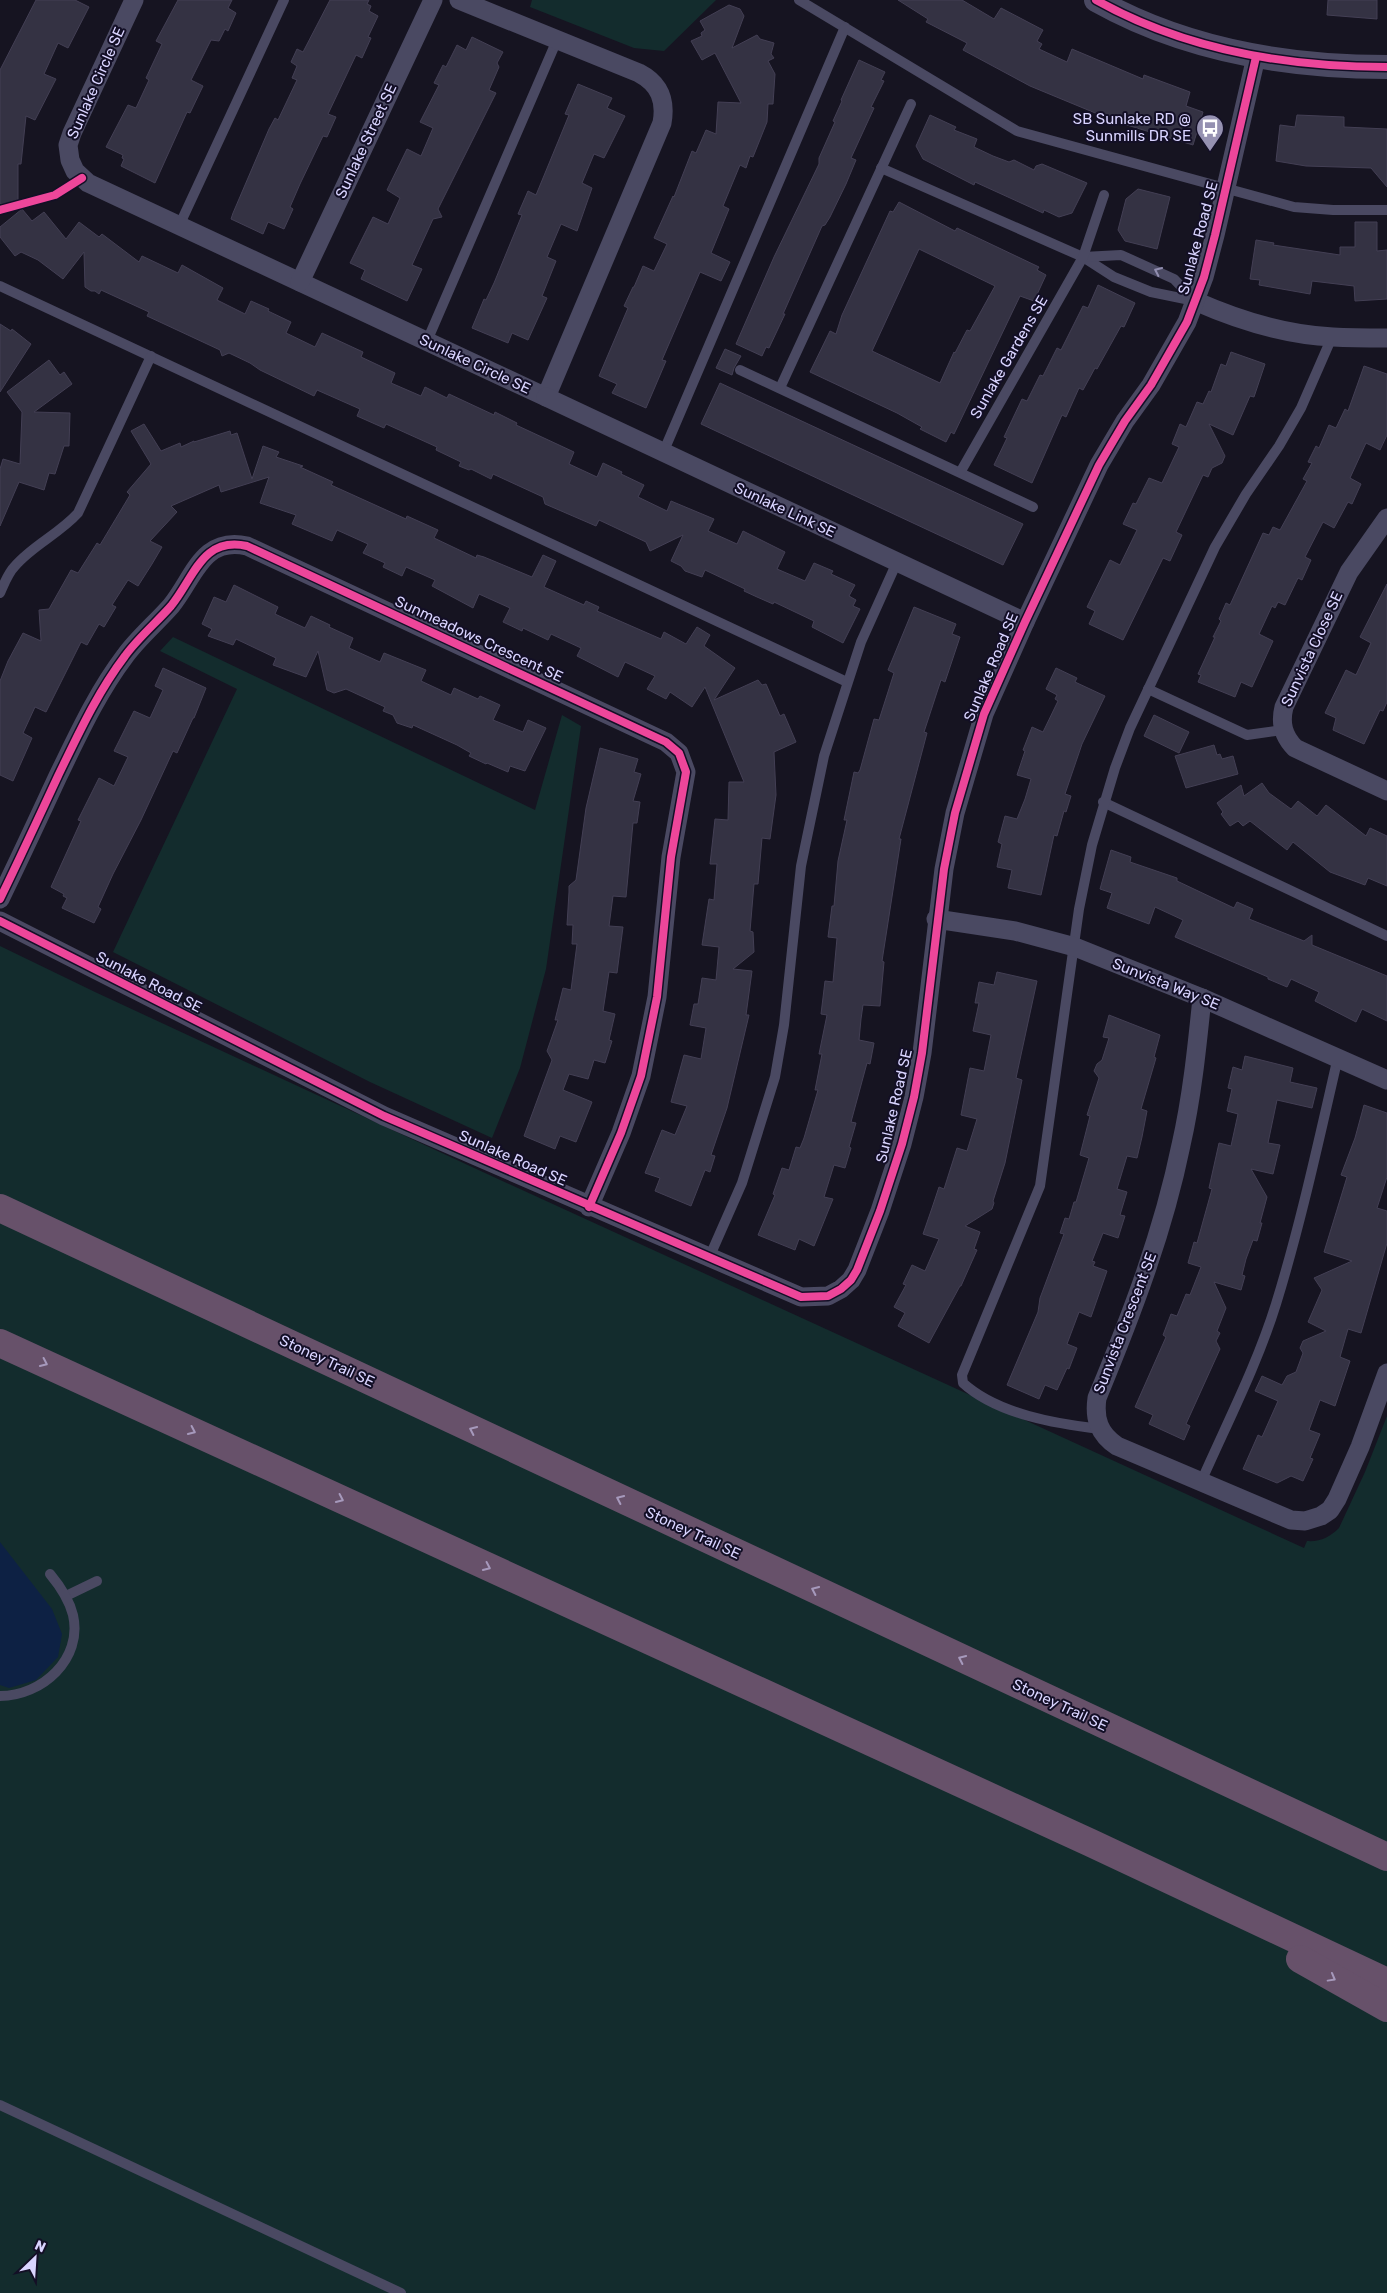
<svg xmlns="http://www.w3.org/2000/svg" width="1387" height="2293" font-family="Rubik,sans-serif">
<rect width="100%" height="100%" fill="#161421"/>
<g fill="#132c2d">
<path d="M532 0H716L664 51 634 48 530 7Z"/>
<path d="M173 637 535 810 562 715 581 726 546 969 520 1068 492 1138 370 1082 113 952 237 689 160 651Z"/>
<path d="M0 946 95 992 472 1167 1304 1548 1307 1541C1320 1542 1330 1537 1339 1528L1365 1472 1387 1416V2293H0Z"/>
</g>
<path fill="#0d2144" d="M0 1542 52 1609 62 1634 58 1657 36 1680 9 1688 0 1685Z"/>
<g fill="#343243" stroke="#433f54" fill-rule="evenodd">
<path d="M36 0H75L89 7 68 48 58 43 44 74 56 79 35 120 26 116 21 164H18V204H0V70Z"/>
<path d="M178 0H232L228 8 236 13 228 31 225 29 219 41 211 40 191 80 203 86 190 113 187 112 155 183 121 166 124 159 122 158 123 155 106 147 128 105 136 108 149 80 146 78 162 44 156 41Z"/>
<path d="M330 0H369L367 4 371 6 369 11 378 16 368 37 371 38 362 58 356 55 328 114 336 117 327 137 323 136 300 184 290 207 293 209 284 229 268 222 263 234 231 219 233 213 269 129 275 118 278 120 297 80 292 78 297 66 291 62 297 49 303 52Z"/>
<path d="M898 0H962L994 19 1001 8 1043 30 1037 41 1042 44 1039 49 1067 62 1072 49 1143 79 1144 75 1190 92 1186 106 1203 112 1193 145 1117 122 1030 86 963 50 967 43 926 22 928 19Z"/>
<path d="M1328 0H1377V19L1327 15Z"/>
<path d="M729 5 740 9 744 16 732 48 757 35 760 39 774 43 771 54 774 58 768 61 775 74 773 104H768L767 122 753 157 750 156 746 168 740 165 723 206 729 209 711 253 730 262 721 281 700 272 662 360 666 361 646 408 612 393 617 384 599 376 628 308 624 306 633 287H634L643 266 654 271 667 244 654 238 673 196 674 197 692 151 696 153 706 130 716 134 718 102 741 103 715 53 702 60 691 41 702 36 701 33 705 30 700 21Z"/>
<path d="M472 37 503 52 497 63 499 67 489 90 496 93 438 209 442 217 433 219 412 265 422 269 407 301 361 279 365 270 350 263 373 217 388 224 400 198 387 190 407 149 421 156 433 128 420 122 439 85 434 83 443 65 446 67 457 45 466 50Z"/>
<path d="M859 60 885 72 881 80 884 81 871 107 874 108 851 158 856 160 846 184 830 217 825 225 822 226 783 314H785L769 348 766 347 762 356 736 344 774 257 819 164V158L835 122 833 121 842 101 841 100Z"/>
<path d="M578 84 612 98 607 108 625 116 604 158 594 154 582 183 592 188 577 231 561 224 547 257 556 261 542 296 547 298 528 340 512 333 508 343 472 328 484 299 486 300 494 283 522 215 518 214 528 191 536 195 569 115 565 114Z"/>
<path d="M930 115 956 127 954 130 977 139 974 147 993 156 1009 162 1014 160 1034 170 1036 166 1042 164 1087 183 1072 213 1059 217 1044 210 1043 213 975 182 974 185 923 159 916 146Z"/>
<path d="M1297 115 1344 117V127L1387 129V187L1371 168 1306 166 1276 161 1280 125 1295 127Z"/>
<path d="M1138 189 1170 197 1157 249 1125 241 1118 230 1126 199Z"/>
<path d="M899 202 955 231 957 228 1039 267 1037 270 1046 275 1034 301 1020 296 954 434 951 432 946 442 920 429 922 427 897 413 810 372 830 331 836 334 842 315 890 211 893 212ZM919 249 995 286 970 331 967 330 955 353 954 352 940 383 872 351Z"/>
<path d="M22 209 32 221 44 212 66 239 79 222 99 237 102 234 139 262 142 256 178 273 182 265 223 288 217 300 245 314 251 301 269 309 268 311 291 322 286 333 315 347 322 333 363 352 361 357 395 373 391 383 421 396 425 387 447 398 449 394 494 415 495 412 517 423 516 425 574 452 569 464 597 477 603 463 622 472 621 474 644 485 638 497 667 511 671 501 714 519 708 531 737 544 743 531 785 552 777 569 805 581 814 563 833 571 831 574 855 585 849 596 856 600 853 606 860 609 843 643 812 627 814 621 774 602 773 604 757 597 744 591 745 589 705 570 702 577 685 571 681 566 671 561 683 535 650 551 646 542 599 520 596 526 552 507 545 504 543 497 493 474 491 479 471 469 469 470 459 466 461 462 436 450 437 447 386 424 384 428 357 416 360 409 317 390 314 396 260 370 250 363 229 353 222 356 220 350 147 316 149 312 101 290 99 294 95 291H91L85 287 84 252 63 279 38 260 21 252 15 256 0 237V227Z"/>
<path d="M1355 222H1377V251L1387 250V299L1355 301 1354 286 1312 281 1310 294 1259 285 1260 280 1250 279 1256 240 1274 243 1273 245 1340 255V247H1355Z"/>
<path d="M1098 285 1135 303 1124 327 1121 326 1097 369 1095 368 1083 390 1079 388 1066 417 1062 415 1032 483 994 465 1007 438 1004 437 1022 399 1027 401 1040 375 1043 376 1057 348 1061 350 1083 306 1088 308Z"/>
<path d="M0 324 11 331 12 329 31 344 0 392Z"/>
<path d="M725 349 741 356 734 368 732 375 716 368Z"/>
<path d="M1231 352 1265 364 1254 397 1250 396 1233 435 1209 424 1225 456 1222 463 1212 468 1208 477 1203 475 1176 532 1182 535 1170 561 1163 558 1123 640 1089 624 1095 611 1087 607 1110 560 1120 565 1137 530 1123 524 1133 503 1136 504 1149 478 1162 483 1179 447 1172 444 1180 424 1186 427 1197 402 1203 404 1209 391 1211 392 1221 364 1226 366Z"/>
<path d="M49 360 60 375 64 372 72 384 34 412 70 413 69 446H64L55 474 49 473 44 490 19 482 0 526V469L3 459 20 464 22 412 7 392Z"/>
<path d="M1364 366 1387 374V435L1380 450 1366 443 1350 478 1361 484 1352 504 1348 502 1334 528 1323 522 1305 557 1311 560 1302 580 1298 578 1285 605 1278 602 1275 608 1272 606 1259 634 1273 641 1252 687 1241 682 1235 697 1198 682 1201 675 1198 674 1215 637H1213L1221 621 1219 619 1226 603 1230 605 1263 533 1269 535 1273 527 1280 530 1307 481 1303 479 1312 463 1308 462 1316 446 1319 448 1329 425 1336 428 1345 409 1348 411Z"/>
<path d="M720 383 1023 524 1003 565 701 424Z"/>
<path d="M144 424 161 451 180 443 181 447 194 441V442L230 431 231 435 237 433 252 479 263 446 279 452 276 457 303 466 300 467 333 482 331 485 406 519 407 516 438 530 434 538 476 558 477 555 484 557 532 577 543 555 556 561 544 587 584 605 586 601 599 607 597 611 661 639 664 632 686 644 697 627 710 635 704 646 735 668 714 700 758 680 762 685 766 684 780 716 784 714 796 742 774 752 776 795 770 839 762 838 758 884H754L750 931 753 932 754 952 733 969 752 971 746 1015H749L727 1108 711 1155 715 1156 710 1172 705 1170 691 1206 655 1191 660 1178 645 1173 662 1130 675 1135 687 1106 671 1102 684 1055 701 1059 706 1028 690 1025 694 1004H698L702 978 716 980 719 947 702 945 709 899 714 900 717 864H710L715 819 728 820 729 782H744L705 687 692 707 670 692 666 699 647 689 655 676 625 662 618 677 577 656 581 648 551 634 548 640 523 628 522 631 503 622 510 608 479 594 473 608 432 586 435 580 406 567 402 576 383 567 385 563 363 553 368 544 337 530 332 541 292 524 296 515 260 503 269 477 221 492 219 485 171 506 177 512 150 541 162 547 152 564 138 586 128 580 112 605 116 607 104 627 99 624 87 645 81 642 46 712 35 707 23 733 32 738 13 781 0 775V681L8 661 23 633 41 641 39 610 49 609 71 570 78 573 97 543 100 545 130 495 127 492 151 464 131 431Z"/>
<path d="M1387 584V702L1383 711 1380 710 1364 744 1333 730 1336 718 1325 713 1346 670 1356 675 1371 643 1360 637Z"/>
<path d="M234 585 278 607 275 614 305 628 311 616 330 625 329 627 353 638 349 648 380 662 384 653 426 670 421 681 451 695 454 688 478 699 480 696 500 705 493 720 523 732 528 720 546 728 525 771 510 766 508 772 487 763 486 764 469 756 471 753 457 745 413 725 412 728 397 723 393 715 383 711 385 707 346 689 334 693 327 690 318 651 306 677 273 665 276 658 236 639 233 645 208 636 212 629 202 624 214 597 226 602Z"/>
<path d="M914 607 956 624 952 634 960 637 945 682 941 680 924 732 927 733 899 839H901L882 961 884 962 880 1006 863 1005 861 1019 859 1040 874 1043 870 1064 867 1063 851 1122 856 1123 849 1147 851 1148 845 1168 834 1165 824 1197 833 1199 814 1246 799 1239 795 1250 758 1235 775 1195 773 1194 782 1168 789 1170 796 1147 800 1148 804 1138 818 1090H815L822 1054H819L827 1015 821 1014 825 981 833 982 837 938 828 937 832 906H834L838 861 847 820H844L854 772 858 773 860 770 874 719 879 720 894 673 888 670Z"/>
<path d="M163 668 206 688 194 718H193L177 753 173 751 141 820 113 874 98 907 101 909 94 923 62 908 67 898 63 896 64 894 51 887 81 821 78 820 99 778 114 786 128 757 114 751 134 711 150 718 163 690 155 686Z"/>
<path d="M1056 668 1077 678 1075 682 1105 696 1082 744 1065 794 1071 796 1066 812 1064 811 1057 836 1054 835 1041 895 1008 888 1012 870 997 867 1002 844 998 842 1005 816 1017 819 1025 799 1031 779 1017 775 1025 751 1023 750 1032 727 1043 732 1058 701 1055 699 1057 695 1046 689Z"/>
<path d="M1154 715 1189 732 1179 753 1144 736Z"/>
<path d="M1214 745 1217 755 1220 754 1222 759 1233 756 1238 774 1186 788 1175 756Z"/>
<path d="M600 748 638 759 634 772 641 774 633 801 640 802 637 823H633L626 897 613 896 609 926 623 927 617 973 609 972 603 1011 615 1014 609 1040 612 1041 605 1063 594 1060 588 1079 569 1074 563 1090 592 1102 576 1142 560 1136 555 1149 524 1136 552 1060 547 1051 558 1020H555L563 988 571 990 577 944H572L573 925H567L569 892V886L576 880 586 808Z"/>
<path d="M1262 783 1269 793 1291 809 1298 801 1317 816 1326 805 1366 836 1370 828 1387 836V886L1368 878 1365 885 1330 872 1293 842 1287 850 1250 821 1243 826 1238 821 1230 826 1221 814 1223 812 1217 803 1241 785 1244 796Z"/>
<path d="M1111 850 1131 857 1130 862 1177 878V881L1234 908 1237 902 1253 909 1249 919 1304 941 1312 935V945L1387 976V1021L1362 1009 1356 1022 1315 1001 1319 992 1291 979 1287 987 1268 979V977L1175 937 1183 920 1155 907 1149 924 1107 908 1112 893 1100 889Z"/>
<path d="M997 972 1037 981 1016 1078 1022 1080 1005 1163 993 1201 994 1203 992 1209 965 1226 980 1232 974 1249 977 1250 961 1286H960L929 1343 898 1326 905 1313 894 1307 906 1285 903 1284 912 1265 925 1271 939 1239 923 1234 932 1208 939 1187 944 1189 957 1148 967 1151 977 1119 961 1115 970 1068 984 1071 991 1035 973 1031 979 1003H975L979 982 994 985Z"/>
<path d="M1109 1015 1160 1035 1154 1057 1156 1058 1141 1109 1147 1111 1142 1137 1137 1158 1127 1156 1117 1189 1127 1192 1120 1215 1125 1216 1118 1238 1103 1233 1092 1261 1095 1262 1093 1266 1107 1271 1091 1317 1079 1312 1067 1344 1077 1348 1069 1369 1067 1368 1057 1390 1045 1385 1039 1399 1007 1385 1038 1312 1040 1298 1064 1234 1060 1233 1065 1218 1069 1219 1074 1202H1076L1089 1158 1080 1155 1090 1116 1087 1115 1099 1078 1094 1071 1097 1064 1102 1060 1109 1038 1103 1037Z"/>
<path d="M1245 1056 1293 1068 1290 1082 1317 1088 1312 1108 1277 1100 1268 1143 1280 1145 1273 1174 1251 1169 1267 1197 1260 1223H1262L1257 1241 1253 1240 1246 1259 1242 1275 1245 1276 1241 1290 1214 1282 1226 1308 1217 1331 1220 1333 1216 1341 1220 1349 1186 1424 1190 1426 1184 1440 1149 1424 1153 1415 1135 1407 1166 1337 1163 1335 1171 1314 1177 1316 1186 1294 1190 1295 1201 1267 1188 1263 1194 1242 1197 1243 1212 1189 1209 1188 1219 1143 1231 1146 1238 1114 1227 1111 1232 1089 1228 1088 1233 1067 1242 1070Z"/>
<path d="M1364 1105 1387 1113V1177L1377 1208 1387 1211V1243L1361 1333 1348 1329 1340 1357 1350 1361 1335 1406 1320 1400 1309 1430 1320 1434 1310 1458 1313 1459 1303 1481 1291 1476 1277 1483 1243 1469 1258 1435 1262 1437 1278 1401 1255 1391 1262 1376 1282 1385 1287 1376 1296 1372 1303 1353 1300 1348 1303 1341 1326 1331 1308 1322 1322 1290 1314 1278 1352 1261 1324 1252 1347 1177 1341 1175 1355 1138Z"/>
</g>
<g fill="none" stroke-linecap="round" stroke-linejoin="round">
<g stroke="#4a4962" stroke-width="10">
<path d="M799 0 1017 131 1294 207 1333 210H1387"/>
<path d="M881 168 1083 257 1114 277 1151 292 1195 301"/>
<path d="M179 226 284 0"/>
<path d="M1083 257 1121 255 1174 279 1195 301"/>
<path d="M0 286 847 682"/>
<path d="M427 341 557 40"/>
<path d="M740 370 1033 507"/>
<path d="M780 388 911 104"/>
<path d="M663 453 845 27"/>
<path d="M961 471 1083 257 1104 195"/>
<path d="M0 593C4 584 8 573 15 566 33 545 59 534 78 513L151 356"/>
<path d="M1148 689 1247 735 1283 730"/>
<path d="M1103 802 1387 936"/>
<path d="M709 1258 742 1183 775 1077 784 1025 801 866 824 756 861 642 897 562"/>
<path d="M1101 1429C1056 1424 997 1414 963 1383L962 1375 1040 1186 1079 909 1092 845 1115 768 1130 728 1215 547 1246 494 1279 446 1301 408 1332 337"/>
<path d="M1201 1482C1227 1423 1257 1365 1276 1304 1301 1223 1319 1139 1338 1057"/>
<path d="M66 1596 97 1581"/>
<path d="M0 1696C42 1696 83 1659 73 1615 69 1599 60 1586 50 1574"/>
<path d="M0 2105 401 2293"/>
</g>
<g stroke="#4a4962" stroke-width="19">
<path d="M134 0 72 133 68 145 70 160 75 171 88 183 546 397 662 123C666 101 660 84 639 73L459 0"/>
<path d="M300 282 433 0"/>
<path d="M1195 301C1238 320 1285 335 1333 337 1351 338 1369 338 1387 338"/>
<path d="M546 397 1025 622"/>
<path d="M1387 518 1349 572 1284 707C1280 723 1283 736 1295 748L1387 791"/>
<path d="M0 899C20 858 39 817 58 776 78 735 97 693 125 656 138 638 156 623 171 606 194 578 202 536 247 546L666 742 679 753 686 772 671 857 657 997 641 1076 621 1133 589 1207"/>
<path d="M936 919 1015 931 1075 947 1202 998 1387 1080"/>
<path d="M0 921 384 1116 801 1297 828 1296 841 1289 851 1280 857 1270 880 1211 902 1144 914 1097 922 1053 944 869 955 813 984 714 1025 622 1099 465 1125 421 1151 385 1187 322 1204 277 1215 235 1256 57"/>
<path d="M1202 998C1197 1047 1192 1097 1181 1145 1163 1233 1131 1316 1097 1398 1094 1419 1099 1434 1117 1446L1291 1520 1305 1521 1321 1516 1330 1510 1337 1499 1360 1447 1387 1373"/>
</g>
<path stroke="#4a4962" stroke-width="24" d="M1096 0C1185 50 1286 67 1387 67"/>
<g stroke="#67516a" stroke-width="28">
<path d="M0 1208 1387 1857"/>
<path d="M0 1343 1091 1843 1387 1982"/>
<path d="M1300 1959 1387 2008"/>
</g>
<g stroke="#130f26" stroke-width="11">
<g id="cycleway">
<path d="M1096 0C1185 50 1286 67 1387 67"/>
<path d="M0 210 55 195 82 178"/>
<path d="M0 899C20 858 39 817 58 776 78 735 97 693 125 656 138 638 156 623 171 606 194 578 202 536 247 546L666 742 679 753 686 772 671 857 657 997 641 1076 621 1133 589 1207"/>
<path d="M0 921 384 1116 801 1297 828 1296 841 1289 851 1280 857 1270 880 1211 902 1144 914 1097 922 1053 944 869 955 813 984 714 1025 622 1099 465 1125 421 1151 385 1187 322 1204 277 1215 235 1256 57"/>
</g>
</g>
<use href="#cycleway" stroke="#ed469a" stroke-width="8"/>
</g>
<defs><path id="oneway-chevron" d="M-2-3.5L2.5 0L-2 3.5" fill="none" stroke-width="1.6" stroke-linecap="round" stroke-linejoin="round" transform="scale(1.25)"/></defs>
<use stroke="#928eb0" href="#oneway-chevron" transform="translate(1158 271) rotate(-155)"/>
<g stroke="#a699bc">
<use href="#oneway-chevron" transform="translate(44 1363) rotate(25)"/>
<use href="#oneway-chevron" transform="translate(473 1430) rotate(-155)"/>
<use href="#oneway-chevron" transform="translate(192 1431) rotate(25)"/>
<use href="#oneway-chevron" transform="translate(340 1499) rotate(25)"/>
<use href="#oneway-chevron" transform="translate(620 1499) rotate(-155)"/>
<use href="#oneway-chevron" transform="translate(487 1567) rotate(25)"/>
<use href="#oneway-chevron" transform="translate(815 1590) rotate(-155)"/>
<use href="#oneway-chevron" transform="translate(962 1659) rotate(-155)"/>
<use href="#oneway-chevron" transform="translate(1332 1978) rotate(29)"/>
</g>
<defs>
<g id="bus-pin" transform="scale(1.4375)"><path d="M0 17L-7.5 6A9.5 9.5 0 1 1 7.5 6Z" fill="#9591b1" stroke="#130f26"/><path d="M-5-6H5V4H4V6H2V4H-2V6H-4V4H-5ZM-3.5-4V0h7V-4ZM-3.5 1.2v1.5H-2V1.2ZM2 1.2v1.5H3.5V1.2Z" fill="#fff"/></g>
</defs>
<g fill-rule="evenodd">
<use href="#bus-pin" x="1210" y="128"/>
</g>
<g text-anchor="middle" stroke-width="4" stroke-linejoin="round" paint-order="stroke">
<g font-size="15" fill="#d9d4ff" stroke="#130f26">
<text transform="translate(96 83) rotate(-66)" y="5">Sunlake Circle SE</text>
<text transform="translate(366 141) rotate(-65)" y="5">Sunlake Street SE</text>
<text transform="translate(1198 238) rotate(-75)" y="5">Sunlake Road SE</text>
<text transform="translate(1009 357) rotate(-60)" y="5">Sunlake Gardens SE</text>
<text transform="translate(475 364) rotate(25)" y="5">Sunlake Circle SE</text>
<text transform="translate(785 510) rotate(25)" y="5">Sunlake Link SE</text>
<text transform="translate(479 639) rotate(25)" y="5">Sunmeadows Crescent SE</text>
<text transform="translate(1312 649) rotate(-65)" y="5">Sunvista Close SE</text>
<text transform="translate(991 667) rotate(-67)" y="5">Sunlake Road SE</text>
<text transform="translate(149 982) rotate(27)" y="5">Sunlake Road SE</text>
<text transform="translate(1166 984) rotate(22)" y="5">Sunvista Way SE</text>
<text transform="translate(894 1106) rotate(-77)" y="5">Sunlake Road SE</text>
<text transform="translate(513 1158) rotate(24)" y="5">Sunlake Road SE</text>
<text transform="translate(1125 1323) rotate(-69)" y="5">Sunvista Crescent SE</text>
<text transform="translate(327 1361) rotate(25)" y="5">Stoney Trail SE</text>
<text transform="translate(693 1533) rotate(25)" y="5">Stoney Trail SE</text>
<text transform="translate(1060 1705) rotate(25)" y="5">Stoney Trail SE</text>
</g>
<g font-size="15" fill="#d9d4ff" stroke="#130f26" text-anchor="end">
<text x="1191" y="124">SB Sunlake RD @<tspan x="1191" dy="17">Sunmills DR SE</tspan></text>
</g>
</g>
<g transform="translate(35 2258) rotate(25)" stroke="#130f26" stroke-width="4" paint-order="stroke">
<path d="M0-4L9 19L0 12L-9 19Z" fill="#d9d4ff"/>
<text y="-8" font-size="14" font-weight="bold" text-anchor="middle" fill="#d9d4ff">N</text>
</g>
</svg>
